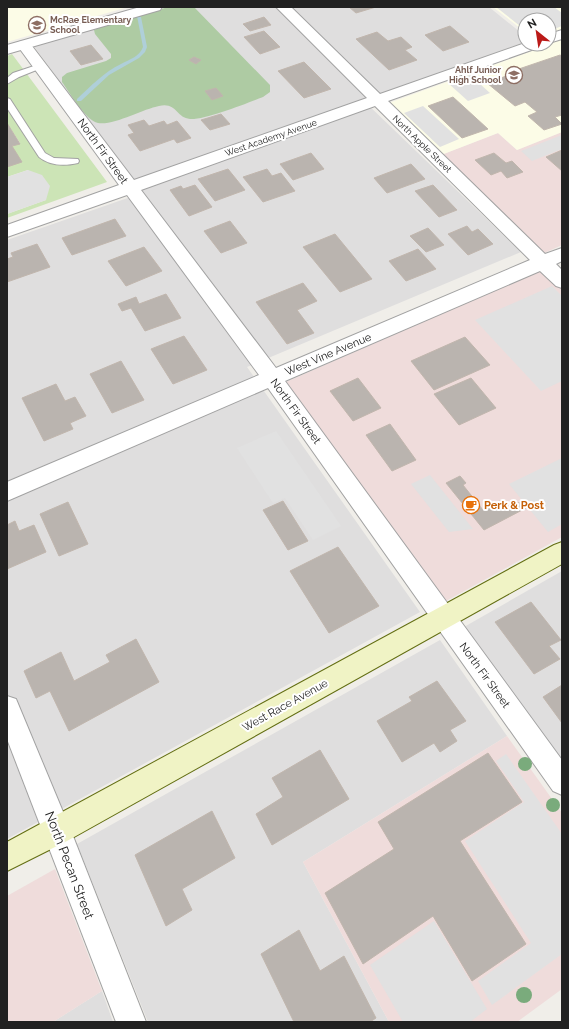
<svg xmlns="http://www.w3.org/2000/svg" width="569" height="1029" font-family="Raleway,sans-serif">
<rect width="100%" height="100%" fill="#f0eee9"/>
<g fill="#dfdede">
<path d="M163 7H489L525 36V42L364 101 521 252 247 367 420 612 7 839V240L142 193 33 45Z"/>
<path d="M562 571V760L464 627Z"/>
<path d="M440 640 507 736 303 862 389 1022H148L77 844Z"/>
<path d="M102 991 113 1022H53Z"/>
</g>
<g fill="#efdcdb">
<path d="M562 132V245L542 254 441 155 498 133 517 150Z"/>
<path d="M543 269 562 287V537L446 601 286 382Z"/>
<path d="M507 736 562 813V989L517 1022H389L303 862Z"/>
<path d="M55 869 102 991 53 1022H7V896Z"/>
</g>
<g fill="#fcfce7">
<path d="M7 7H128L7 42Z"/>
<path d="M493 7H562V132L517 150 498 133 441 155 386 104 543 47 540 44H549V20H525V32Z"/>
</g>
<path fill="#cce4b6" d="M12 54 107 182 7 218V214L46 200 28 170 7 177V167L12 146 20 143 7 123V56Z"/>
<path fill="#aecba3" d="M168 7H194L270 85V92L263 97C247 103 205 120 190 119 176 118 177 102 159 106 143 109 113 126 98 123 86 121 69 92 62 82V77L67 73 106 61 111 58V54L95 34 94 30 99 28Z"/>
<g fill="#e1e1e1">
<path d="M496 7H554L562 13V26L549 31V20H525V30Z"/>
<path d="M470 75 490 93 468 101 448 83Z"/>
<path d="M423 106 459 139 440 147 404 113Z"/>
<path d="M562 135V149L532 161 521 151Z"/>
<path d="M28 170 42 175 50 186 46 200 7 214V177Z"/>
<path d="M552 286 562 296V381L541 391 475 320Z"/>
<path d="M276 431 341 526 313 540 285 498 273 503 237 448Z"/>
<path d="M562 458V524L548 532 509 484Z"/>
<path d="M430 475 473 529 449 532 411 484Z"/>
<path d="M506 754 562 834V954L492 1005 478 981 531 943 465 841 524 802 496 761Z"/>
<path d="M434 921 487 1009 470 1022H403L370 965Z"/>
</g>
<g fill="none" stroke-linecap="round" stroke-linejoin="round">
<path fill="#afcfd9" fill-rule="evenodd" d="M137 16 141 17 147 47 145 52 139 58 109 75 81 101H77V99C91 86 104 72 121 64 130 59 139 57 143 47Z"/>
</g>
<g fill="#bab4af" stroke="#c1b6ad">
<path d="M349 7H376L356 13Z"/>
<path d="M264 17 271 25 250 31 243 24Z"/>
<path d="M450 26 469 42 443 51 425 35Z"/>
<path d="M264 31 280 47 260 54 244 37Z"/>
<path d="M377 32 388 41 401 37 412 47 405 50 417 60 389 70 356 39Z"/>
<path d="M91 45 103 59 81 65 70 51Z"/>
<path d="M560 55 562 56V115L555 117 562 124 544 130 528 116 537 112 525 102 515 106 487 83 509 75 507 73Z"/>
<path d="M194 57 201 60 196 64 189 60Z"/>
<path d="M304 62 331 89 304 98 278 71Z"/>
<path d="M216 88 223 96 212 100 205 91Z"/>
<path d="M453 97 488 129 462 138 428 106Z"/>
<path d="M221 114 230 124 210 130 201 120Z"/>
<path d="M144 120 149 126 164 121 167 125 177 121 191 138 177 143 174 139 140 151 128 135 134 133 128 125Z"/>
<path d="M7 123 20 144 12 146 22 162 7 167Z"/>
<path d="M562 150V171L546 157Z"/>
<path d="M311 153 324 169 293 180 280 164Z"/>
<path d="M494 153 506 163 512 161 523 172 507 178 501 171 491 175 475 160Z"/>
<path d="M411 164 425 179 387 193 374 178Z"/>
<path d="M228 169 245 190 215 201 198 179Z"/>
<path d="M267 169 272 176 281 173 295 191 263 202 243 177Z"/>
<path d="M195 185 212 207 189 216 170 190 181 186 183 189Z"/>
<path d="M433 185 457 210 439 217 415 191Z"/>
<path d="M115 219 126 236 72 255 62 238Z"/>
<path d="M230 221 247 243 221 253 204 231Z"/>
<path d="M467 226 472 232 478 229 493 244 468 255 448 234Z"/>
<path d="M428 228 444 245 426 252 410 236Z"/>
<path d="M335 234 372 279 340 292 303 247Z"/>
<path d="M37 244 50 267 7 282V259L13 257 11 253Z"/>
<path d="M144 247 162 271 126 286 108 261Z"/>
<path d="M418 249 436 269 406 281 389 261Z"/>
<path d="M303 283 317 301 297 310 314 333 287 344 256 302Z"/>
<path d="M166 294 181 318 145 331 131 308 122 311 118 304 136 297 139 304Z"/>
<path d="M184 336 207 370 173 384 151 349Z"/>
<path d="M465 337 490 365 434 390 411 361Z"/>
<path d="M121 361 144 400 112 413 90 374Z"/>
<path d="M358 378 381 408 353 421 330 391Z"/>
<path d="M471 378 496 408 459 425 434 394Z"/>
<path d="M56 384 65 401 75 397 86 416 70 423 73 429 44 441 22 398Z"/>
<path d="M390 424 416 460 392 471 366 435Z"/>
<path d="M460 476 466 483 463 485 483 510 502 500 508 508 520 502 526 508 484 530 446 483Z"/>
<path d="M283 501 308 541 288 550 263 510Z"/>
<path d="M68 502 88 544 59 556 40 514Z"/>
<path d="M15 521 19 531 34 525 46 552 7 569V525Z"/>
<path d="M338 547 379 606 329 633 290 571Z"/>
<path d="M531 602 561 640 549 646 560 659 534 674 495 622Z"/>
<path d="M136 639 159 682 69 731 50 691 36 698 24 671 61 652 74 681 110 662 106 655Z"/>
<path d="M437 681 466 721 450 730 457 741 440 752 434 743 402 762 377 721 412 701 409 697Z"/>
<path d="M562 685V723L543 697Z"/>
<path d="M320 750 349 799 272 845 256 814 283 797 272 778Z"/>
<path d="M488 753 522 802 460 841 526 944 472 981 433 916 363 964 325 893 394 849 378 822Z"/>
<path d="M212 811 235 858 182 889 192 910 166 926 135 855Z"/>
<path d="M299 930 320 971 344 956 376 1018 370 1022H294L261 954Z"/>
</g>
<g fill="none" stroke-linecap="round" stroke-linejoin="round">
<g stroke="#a2a2a2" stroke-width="2">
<g id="service">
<path d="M37 65H40L44 67 19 77 7 84V78L13 73Z"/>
<path d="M7 98 10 99 45 153 54 158 78 159 79 161 78 163C65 166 50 166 39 157L7 108Z"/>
</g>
</g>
<g stroke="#a2a2a2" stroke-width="2">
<g id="minor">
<path d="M276 7H291L380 94 525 43V44H542L540 47 388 101 545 254 562 248V261L556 264 562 270V288L556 286 540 271 285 381 562 760V795L553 791 268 388 7 501V482L259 375 127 195 7 237V225L119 185 17 45 19 42 24 41 29 42 134 180 367 98ZM375 106 530 260 276 368 141 190Z"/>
<path d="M562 30V39L549 43V34Z"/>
<path d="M7 696 16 699 71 831 146 1022H116L7 739Z"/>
</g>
</g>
<g stroke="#a2a2a2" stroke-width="2">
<path id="tertiary" d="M140 7H162L160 10 7 54V45Z"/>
</g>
<g stroke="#636e12" stroke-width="2">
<path id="secondary" d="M562 542V564L67 841 7 871V842L554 545Z"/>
</g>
<use href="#service" fill="#fff" fill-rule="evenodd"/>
<use href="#minor" fill="#fff" fill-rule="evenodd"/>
<use href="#tertiary" fill="#fff" fill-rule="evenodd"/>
<use href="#secondary" fill="#f0f3c5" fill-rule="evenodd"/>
</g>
<g fill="#7aab7c">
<circle cx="525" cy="764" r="7"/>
<circle cx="553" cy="805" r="7"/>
<circle cx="524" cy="995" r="8"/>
</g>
<defs>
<g id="school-ring" transform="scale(0.9)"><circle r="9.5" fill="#fff" stroke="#8d6e63" stroke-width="1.5"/><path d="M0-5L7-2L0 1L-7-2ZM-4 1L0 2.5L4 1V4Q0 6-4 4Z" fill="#8d6e63"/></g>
<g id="cafe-ring" transform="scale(0.9)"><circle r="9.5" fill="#fff" stroke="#e8710a" stroke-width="1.5"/><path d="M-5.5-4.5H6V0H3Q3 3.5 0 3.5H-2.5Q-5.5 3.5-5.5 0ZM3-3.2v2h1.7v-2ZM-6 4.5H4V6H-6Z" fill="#e8710a"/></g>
</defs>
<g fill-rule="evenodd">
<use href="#school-ring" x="37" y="25"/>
<use href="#school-ring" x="514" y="75"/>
<use href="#cafe-ring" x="471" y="505"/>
</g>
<g text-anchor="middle" stroke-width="4" stroke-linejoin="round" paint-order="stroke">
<g font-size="9" font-weight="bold" fill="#785e54" stroke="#fff" text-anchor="start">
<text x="50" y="23">McRae Elementary<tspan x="50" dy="10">School</tspan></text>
<text x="501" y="73" text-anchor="end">Ahlf Junior<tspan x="501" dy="10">High School</tspan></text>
</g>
<g font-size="9" fill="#212121" stroke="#fff">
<text transform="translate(271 138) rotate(-19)" y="3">West Academy Avenue</text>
<text transform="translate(422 144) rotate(44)" y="3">North Apple Street</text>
</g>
<g font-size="11" fill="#212121" stroke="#fff">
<text transform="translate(103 151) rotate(54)" y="4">North Fir Street</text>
<text transform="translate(328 354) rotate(-23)" y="4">West Vine Avenue</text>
<text transform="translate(296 411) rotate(54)" y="4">North Fir Street</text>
<text transform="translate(485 675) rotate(54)" y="4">North Fir Street</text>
<text transform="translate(285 705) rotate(-29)" y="4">West Race Avenue</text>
</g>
<g font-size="11" font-weight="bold" fill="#c56008" stroke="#fff" text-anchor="start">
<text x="484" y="509">Perk &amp; Post</text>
</g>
<g font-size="13" fill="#212121" stroke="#fff">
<text transform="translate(70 865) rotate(69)" y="5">North Pecan Street</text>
</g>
</g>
<rect width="569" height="1029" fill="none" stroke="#212121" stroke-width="16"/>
<g transform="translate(537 32) rotate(330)"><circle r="19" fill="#ffffff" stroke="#a6a6a6"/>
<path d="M0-3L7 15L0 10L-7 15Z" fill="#bb1a18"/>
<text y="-6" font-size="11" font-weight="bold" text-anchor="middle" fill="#212121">N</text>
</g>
</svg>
